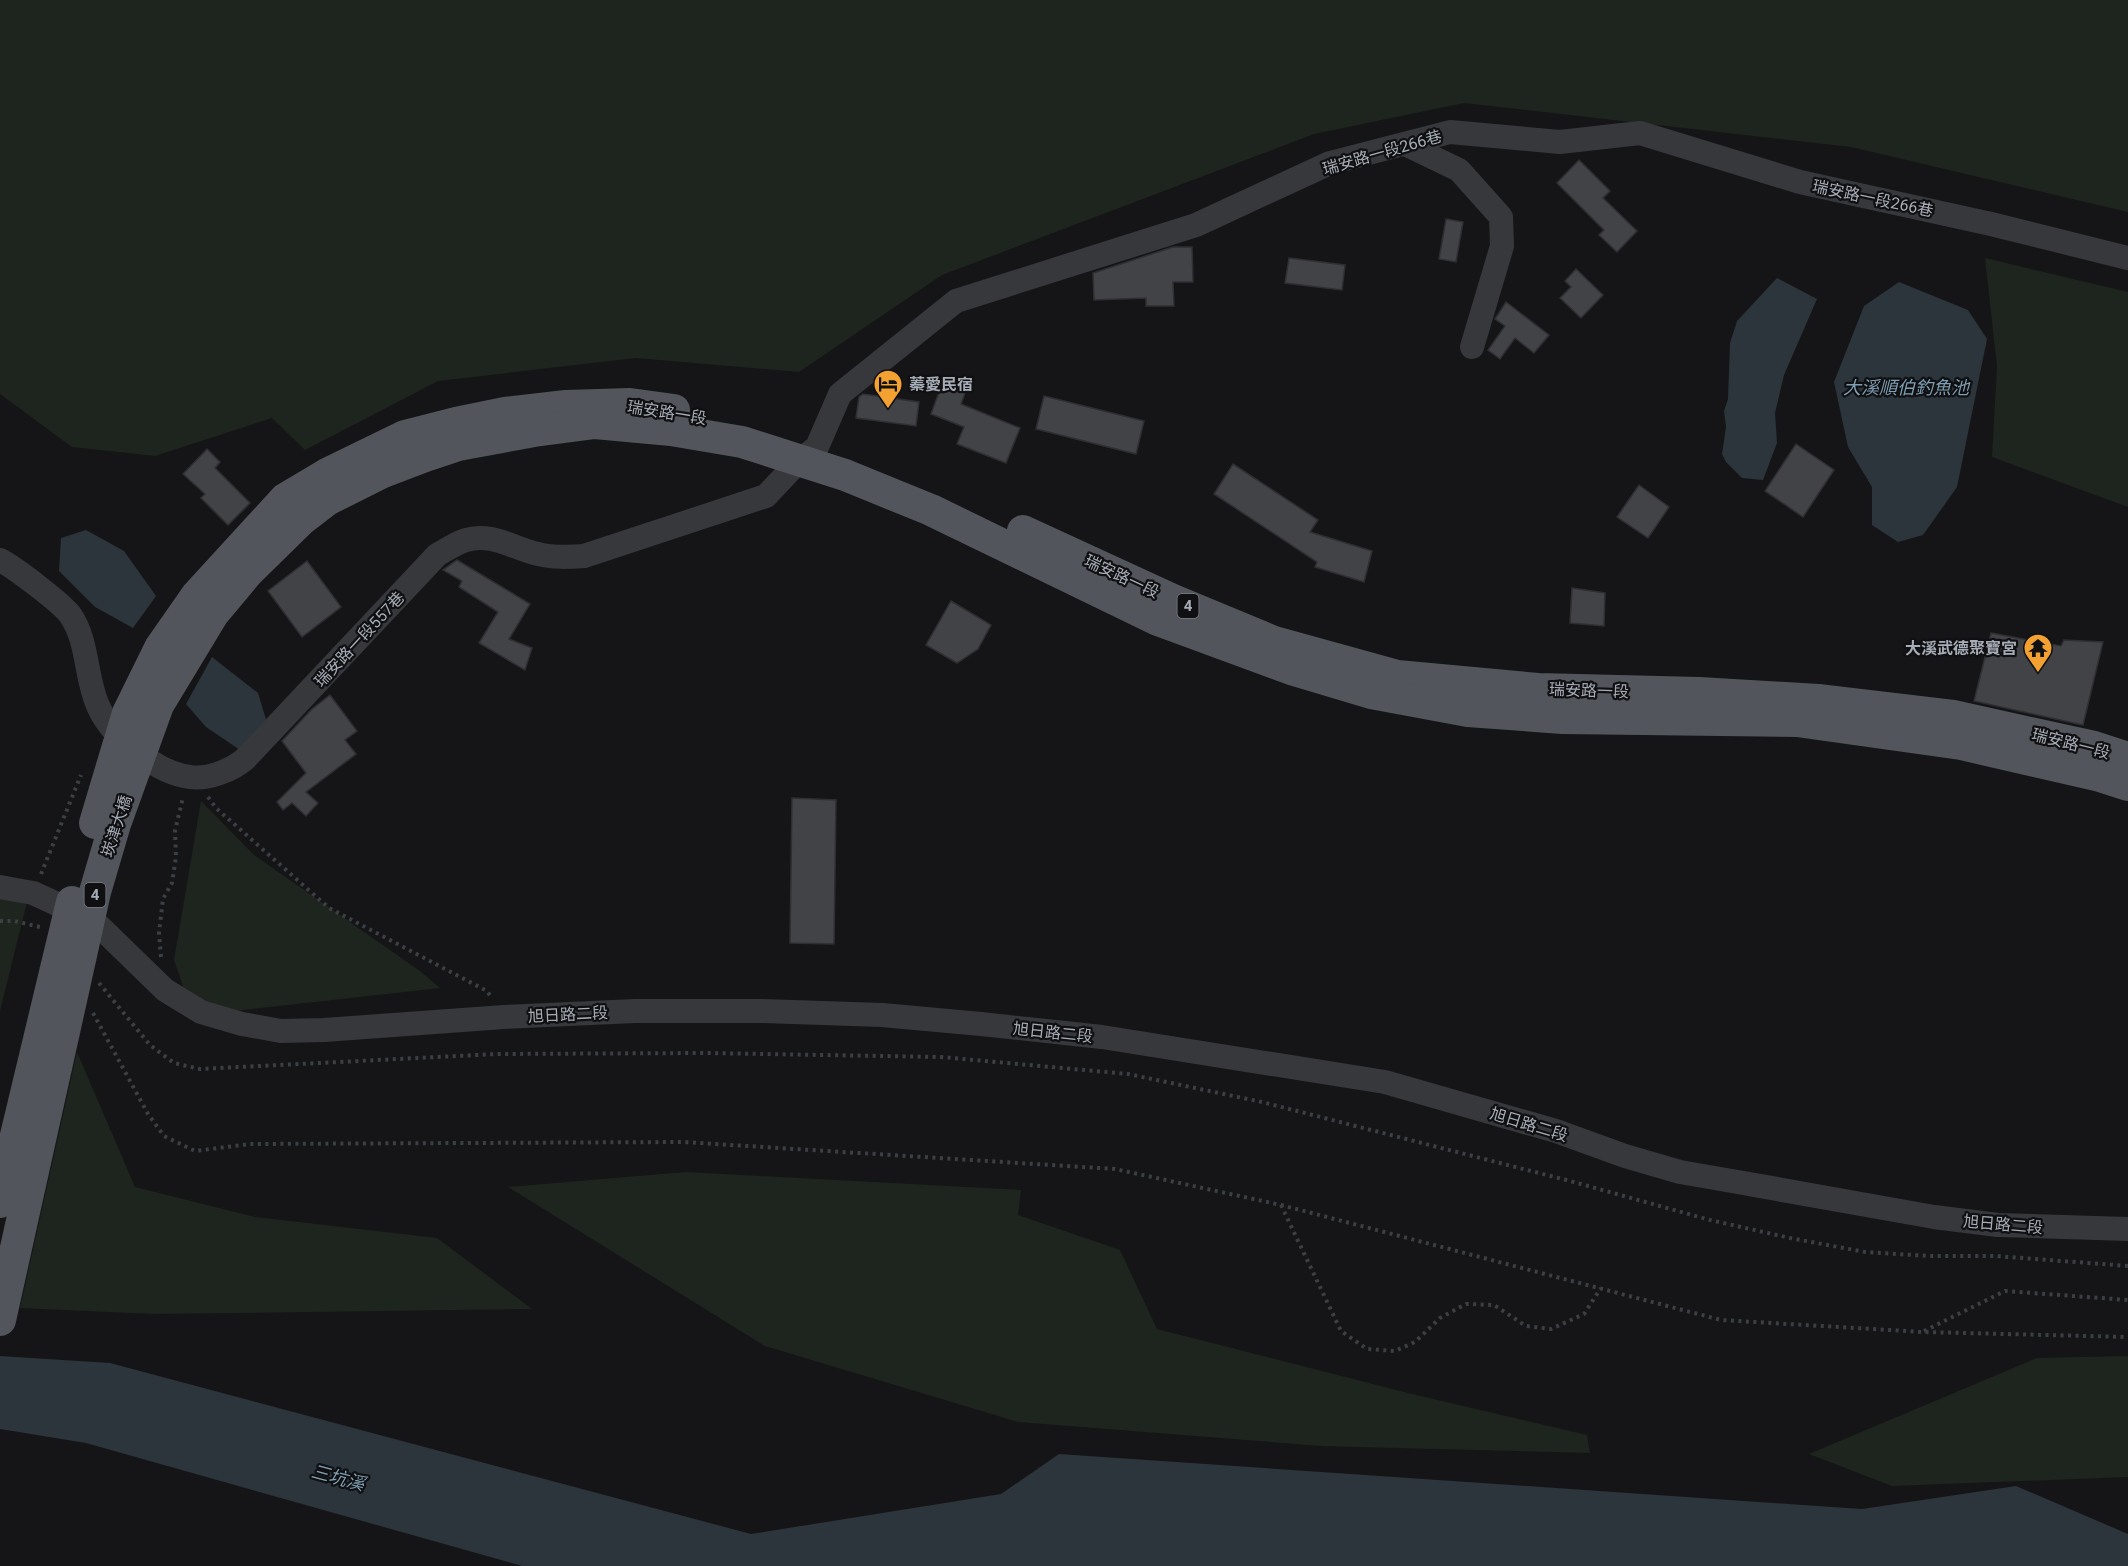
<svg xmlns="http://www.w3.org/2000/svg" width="2128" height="1566" font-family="Roboto,'Noto Sans TC',sans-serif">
<rect width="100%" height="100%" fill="#151517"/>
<g fill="#1d251e">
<path d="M0 0H2128V212L1851 147 1464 103 1314 134 942 275 799 372 636 358 438 381 305 450 272 418 155 456 72 447 0 394Z"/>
<path d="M1985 258 2128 292V507L1992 457 1997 366Z"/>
<path d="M201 801 254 855 420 971 440 988 216 1013 186 995 174 960Z"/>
<path d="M0 898H28L0 1011Z"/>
<path d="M77 1052 135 1187 255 1217 437 1238 532 1309 154 1314 20 1308Z"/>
<path d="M686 1172 1021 1190 1018 1215 1120 1250 1157 1329 1408 1393 1587 1435 1590 1453 1321 1446 1018 1422 765 1346 508 1187Z"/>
<path d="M2128 1356V1477L1892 1486 1809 1454 2037 1358Z"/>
</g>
<g fill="#2b353b">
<path d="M1777 278 1817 299 1784 375 1775 413 1777 443 1763 480 1742 478 1726 462 1722 454 1726 427 1724 411 1728 399 1730 343 1737 321Z"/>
<path d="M1899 282 1968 310 1987 339 1957 487 1923 535 1898 542 1872 525V487L1848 447 1834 382 1864 306Z"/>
<path d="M86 530 124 551 156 596 133 628 95 607 59 571 61 538Z"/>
<path d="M212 657 258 693 268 726 243 752 206 727 186 704Z"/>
<path d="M0 1356 110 1363 751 1534 1001 1494 1059 1454 1862 1509 2016 1486 2128 1534V1566H522L86 1443 0 1429Z"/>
</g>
<g fill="#414347" stroke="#2f2f33" stroke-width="1.5">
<path d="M1579 160 1610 191 1603 198 1637 231 1617 252 1599 235 1604 230 1557 183Z"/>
<path d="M1446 219 1463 222 1456 262 1439 259Z"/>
<path d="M1173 247H1192L1193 282H1173L1174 306H1146V298L1094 300 1093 273Z"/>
<path d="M1289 258 1345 265 1342 290 1285 283Z"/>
<path d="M1576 269 1603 295 1581 318 1560 298 1571 287 1565 281Z"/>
<path d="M1506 302 1549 335 1534 353 1515 338 1500 359 1488 350 1505 326 1495 319Z"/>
<path d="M945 376 968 385 961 404 1020 428 1006 463 957 444 964 427 931 414Z"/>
<path d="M863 394 919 402 916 426 856 418 859 397Z"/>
<path d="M1044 396 1144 421 1136 454 1036 429Z"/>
<path d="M1796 444 1834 470 1803 517 1765 491Z"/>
<path d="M207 449 220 462 215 468 250 503 228 525 201 498 205 494 183 474Z"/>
<path d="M1233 464 1318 520 1310 532 1372 551 1364 582 1315 567 1317 562 1214 494Z"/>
<path d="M1639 485 1669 507 1648 538 1617 517Z"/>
<path d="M457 560 530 604 509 639 532 648 525 670 479 643 498 612 459 587 462 581 443 570Z"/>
<path d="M307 561 341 607 302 637 268 591Z"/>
<path d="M1572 588 1605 593 1604 626 1570 623Z"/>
<path d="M951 601 991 625 978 649 957 663 926 645Z"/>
<path d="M1991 633 2061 646 2064 640 2103 642 2083 725 1974 701Z"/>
<path d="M330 695 357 731 345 740 356 754 306 792 318 803 306 816 292 803 283 810 277 802 306 773 282 741 312 709Z"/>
<path d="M792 798 836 800 834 944 790 943Z"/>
</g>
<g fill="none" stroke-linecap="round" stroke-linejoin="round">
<g stroke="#3c3f43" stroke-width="4" stroke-dasharray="3 4.5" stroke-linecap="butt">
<path d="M208 797 216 808 329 908 487 991 491 997"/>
<path d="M41 874 81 775"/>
<path d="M0 921H14L40 927"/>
<path d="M161 957 159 933 163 899 172 883 176 857 175 831 183 797"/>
<path d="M99 983 150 1045 174 1063 200 1069 497 1054 704 1053 941 1057 1128 1074 1262 1102 1570 1181 1710 1220 1790 1238 1865 1252 1929 1256H1996L2128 1266"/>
<path d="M93 1013 148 1114 164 1136 195 1151 250 1144 683 1142 1115 1169 1281 1205 1721 1320 1923 1332 2128 1337"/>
<path d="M1281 1205 1341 1331 1367 1349 1395 1351 1415 1342 1440 1318 1466 1304 1494 1305 1526 1326 1551 1329 1584 1314 1601 1288"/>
<path d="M1924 1331 2005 1291 2128 1300"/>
</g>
<g stroke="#36383c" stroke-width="24">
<path d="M1405 144 1459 170 1501 217 1502 246 1472 347"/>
<path d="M0 560C14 567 63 604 71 616 89 643 85 679 99 708 113 738 157 773 190 777 208 780 232 770 245 759L437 555C446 550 456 543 466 540 491 532 515 549 538 554 553 558 569 557 584 556L766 496 798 462 817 447 840 394 956 301 1196 225 1330 163 1450 132 1560 142 1640 133 1800 182 1991 224 2128 258"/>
<path d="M0 887 33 893 94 921 165 990 201 1012 242 1024 281 1031 324 1030 504 1017 635 1011H763L882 1015 981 1024 1102 1037 1385 1082 1556 1131 1625 1156 1680 1172 1732 1181 1934 1217 1998 1225 2128 1229"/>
</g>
<g stroke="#52555b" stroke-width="32">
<path d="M1023 531 1173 600 1274 642 1397 676 1538 689 1699 693 1818 700 1953 716 2094 747 2128 758"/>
<path d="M95 823 128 713 160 648 197 595 285 499 327 474 405 436 456 423 505 413 566 406 630 404 674 410"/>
<path d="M0 1202 72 902"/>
<path d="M0 1320 95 892 115 824 158 705 213 614 248 572 301 520 327 500 383 472 425 456 458 445 534 431 595 423 671 430 742 442 845 475 931 510 1158 620 1294 670 1371 693 1468 711 1563 718 1797 721 1961 744 2100 776 2128 785"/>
</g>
</g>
<defs>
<g id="hotel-pin" transform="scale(1.5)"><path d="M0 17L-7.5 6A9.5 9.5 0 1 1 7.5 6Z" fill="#f3a231" stroke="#101012"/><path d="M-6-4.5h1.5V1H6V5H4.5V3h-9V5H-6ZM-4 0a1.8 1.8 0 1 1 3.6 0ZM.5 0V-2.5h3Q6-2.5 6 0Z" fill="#111"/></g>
<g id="temple-pin" transform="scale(1.5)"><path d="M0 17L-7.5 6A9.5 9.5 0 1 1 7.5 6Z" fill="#f3a231" stroke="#101012"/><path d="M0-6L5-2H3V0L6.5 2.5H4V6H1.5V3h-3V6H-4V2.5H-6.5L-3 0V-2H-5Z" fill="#111"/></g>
</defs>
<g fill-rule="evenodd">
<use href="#hotel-pin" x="888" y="384"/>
<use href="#temple-pin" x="2038" y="648"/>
</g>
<g text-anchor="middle" stroke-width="4.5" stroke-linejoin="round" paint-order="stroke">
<g fill="#101012" stroke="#7a7e86" stroke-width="1.5">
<rect x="1177.5" y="594" width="21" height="24" rx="4.5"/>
<rect x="84.5" y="883" width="21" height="24" rx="4.5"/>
</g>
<g font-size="15" font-weight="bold" fill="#a7adb7">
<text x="1188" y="611">4</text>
<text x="95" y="900">4</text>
</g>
<g font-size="16" fill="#a7adb7" stroke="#101012">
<text transform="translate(1382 152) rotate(-16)" y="6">瑞安路一段266巷</text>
<text transform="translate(1873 198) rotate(12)" y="6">瑞安路一段266巷</text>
<text transform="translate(667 412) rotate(9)" y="6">瑞安路一段</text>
<text transform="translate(1122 576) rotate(25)" y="6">瑞安路一段</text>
<text transform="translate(359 639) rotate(-47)" y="6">瑞安路一段557巷</text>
<text transform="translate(1589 690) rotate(2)" y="6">瑞安路一段</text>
<text transform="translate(2071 743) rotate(14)" y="6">瑞安路一段</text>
<text transform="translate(116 826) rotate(-72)" y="6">崁津大橋</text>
<text transform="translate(568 1014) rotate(-3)" y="6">旭日路二段</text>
<text transform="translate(1053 1032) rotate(6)" y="6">旭日路二段</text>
<text transform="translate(1529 1124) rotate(17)" y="6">旭日路二段</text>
<text transform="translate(2003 1224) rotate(5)" y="6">旭日路二段</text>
</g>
<g font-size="16" font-weight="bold" fill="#a7adb7" stroke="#101012" text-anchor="start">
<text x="909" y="390">蓁愛民宿</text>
<text x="2017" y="654" text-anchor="end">大溪武德聚寶宮</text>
</g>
<g font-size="18" font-style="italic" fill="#7d9eb3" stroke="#101012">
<text x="1906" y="394">大溪順伯釣魚池</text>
<text transform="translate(338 1478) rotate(15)" y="6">三坑溪</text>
</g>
</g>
</svg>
